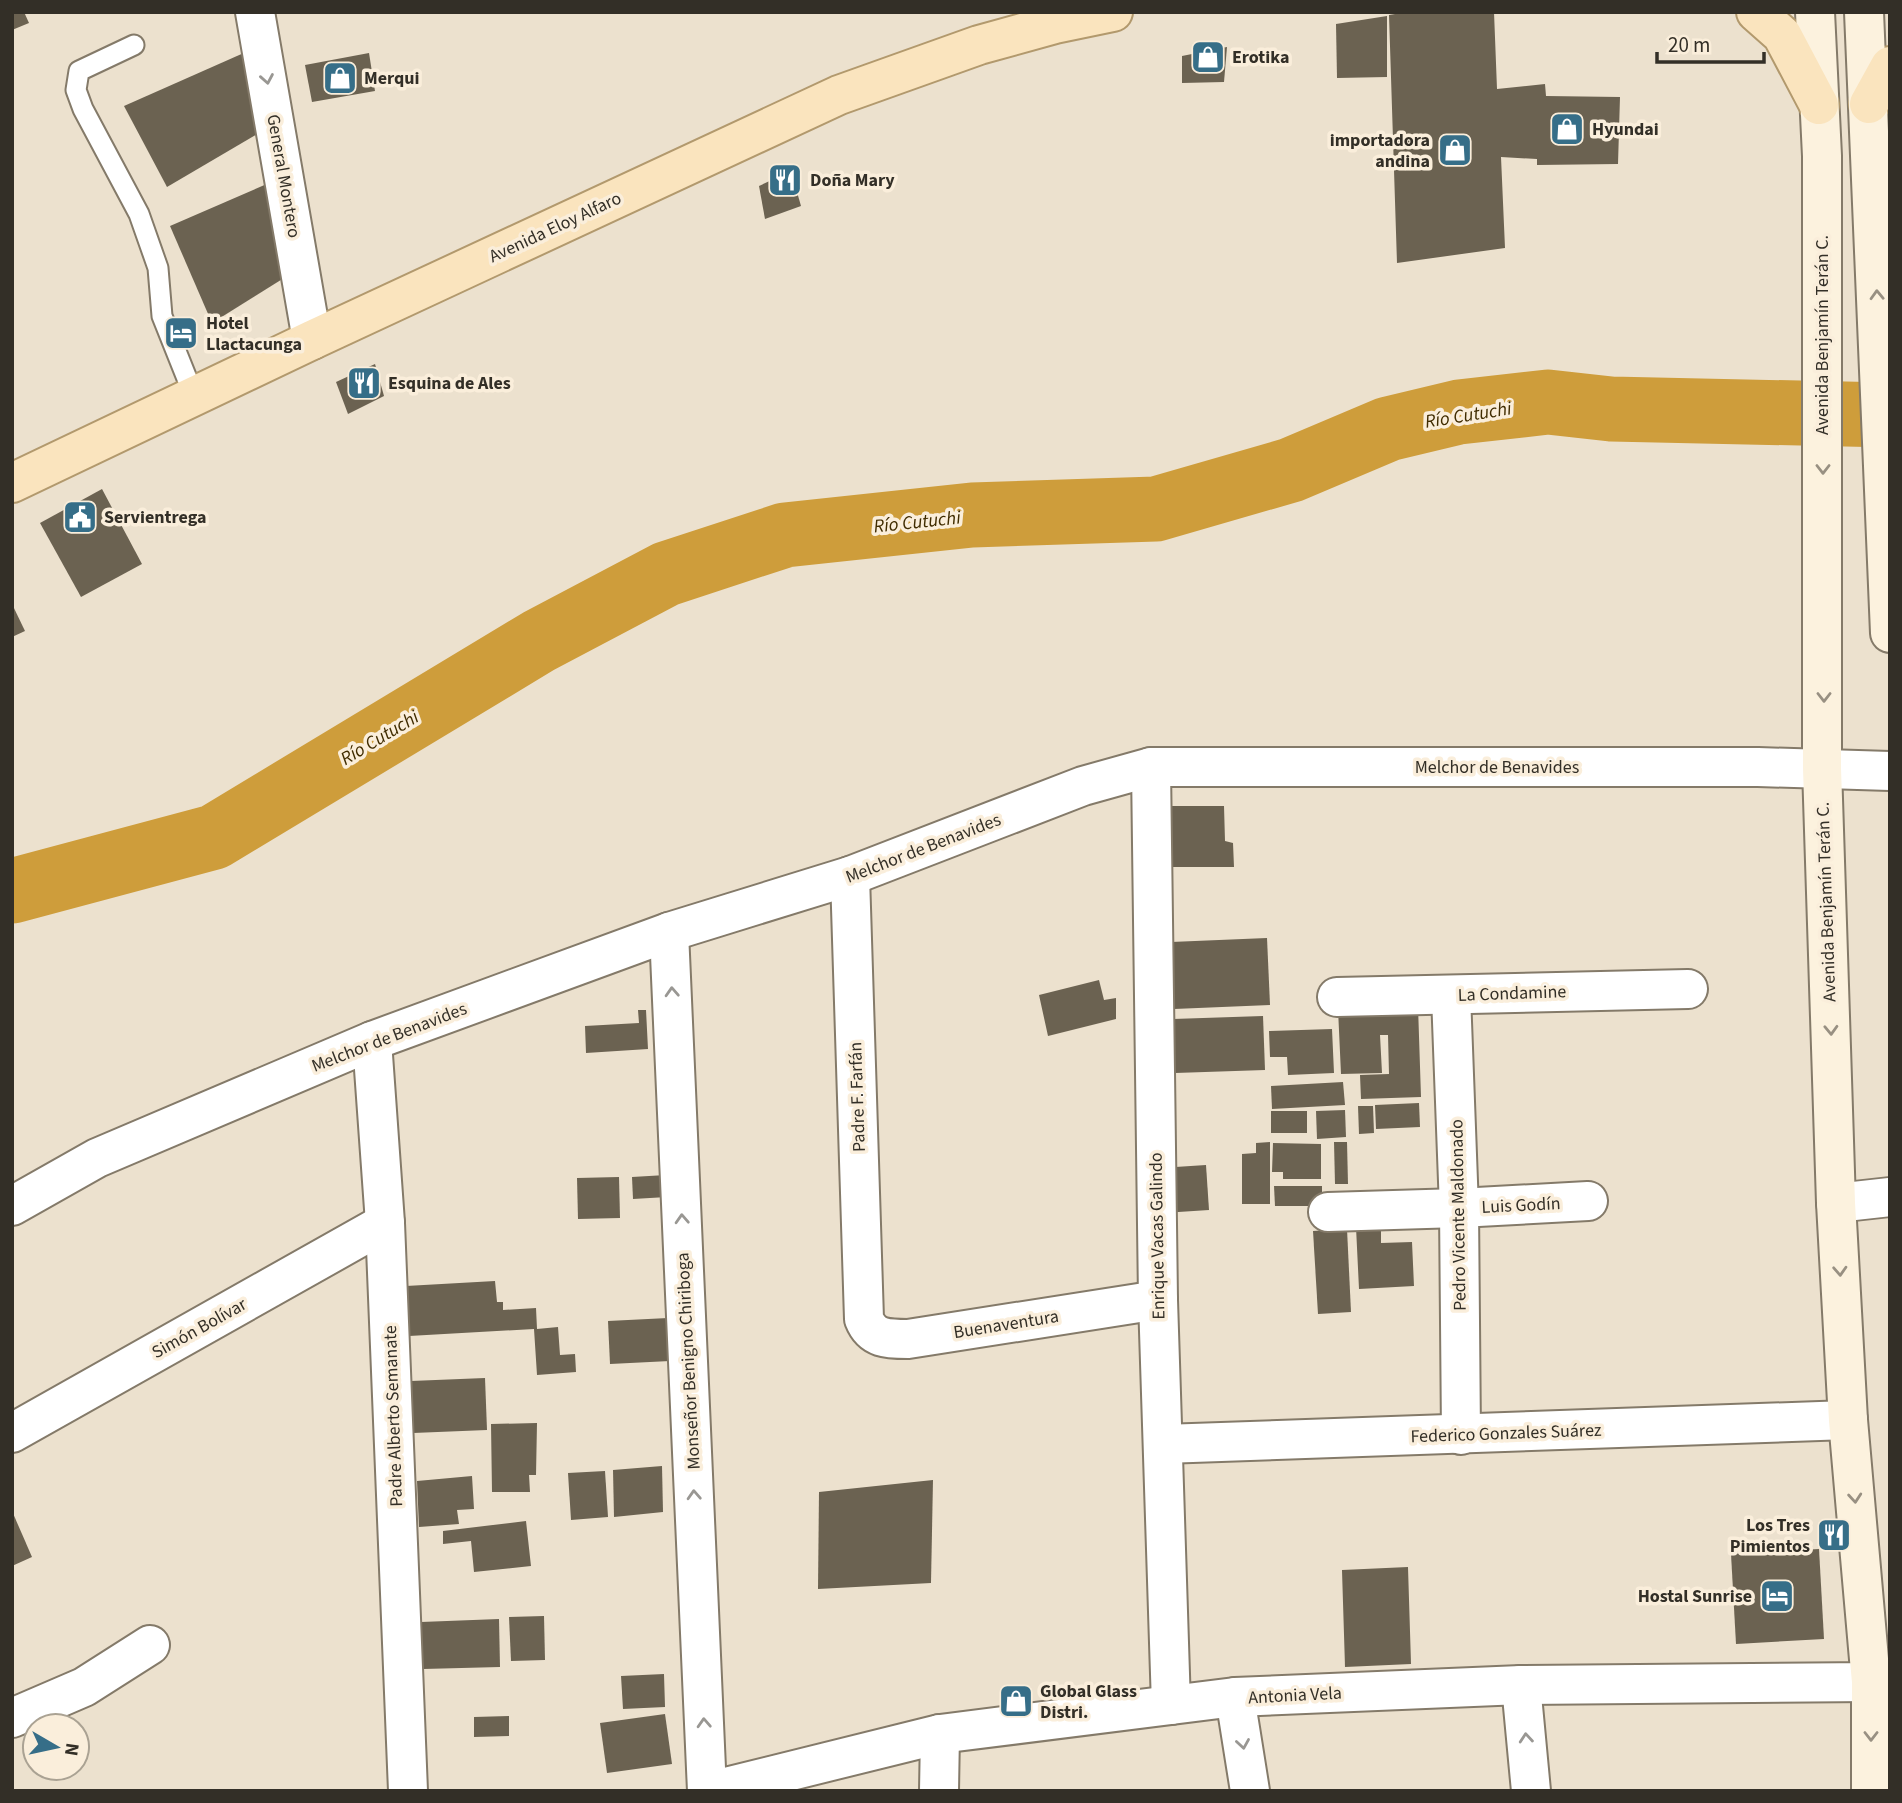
<svg xmlns="http://www.w3.org/2000/svg" width="1902" height="1803" font-family="'Source Sans 3',sans-serif">
<rect width="100%" height="100%" fill="#ece1ce"/>
<g fill="none" stroke-linecap="round" stroke-linejoin="round">
<path stroke="#ce9d3b" stroke-width="65" d="M12 891 214 837 539 641 666 574 785 535 972 515 1156 509 1291 470 1388 429 1459 412 1548 402 1611 409 1890 415"/>
</g>
<g fill="#6b6251">
<path d="M12 12H24L29 23 12 30Z"/>
<path d="M1407 12H1494L1497 89 1545 84 1546 96 1620 97 1618 164 1537 165V159L1501 157 1505 248 1397 263 1389 15Z"/>
<path d="M1387 16V77L1337 78 1336 24Z"/>
<path d="M1227 47 1224 82 1182 83V56Z"/>
<path d="M246 52 266 129 167 187 124 106Z"/>
<path d="M369 53 375 91 312 102 305 65Z"/>
<path d="M791 171 801 206 765 219 759 186Z"/>
<path d="M276 180 292 273 212 323 170 226Z"/>
<path d="M375 364 384 396 348 414 336 382Z"/>
<path d="M102 489 142 564 81 597 40 523Z"/>
<path d="M12 604 25 631 12 637Z"/>
<path d="M1158 806H1224L1225 841 1233 843 1234 867H1159Z"/>
<path d="M1267 938 1270 1005 1174 1009 1171 942Z"/>
<path d="M1099 980 1104 1000 1116 998V1019L1048 1036 1039 995Z"/>
<path d="M1418 1006 1421 1097 1361 1099 1360 1075 1389 1074 1388 1035H1380L1382 1073 1341 1074 1338 1009Z"/>
<path d="M638 1010H646L648 1049 586 1053 585 1026 639 1023Z"/>
<path d="M1263 1016 1265 1070 1175 1073 1173 1019Z"/>
<path d="M1332 1029 1334 1073 1288 1075 1287 1057H1270L1269 1031Z"/>
<path d="M1343 1082 1345 1105 1272 1109 1271 1086Z"/>
<path d="M1419 1103 1420 1127 1376 1129 1375 1105Z"/>
<path d="M1358 1106H1373L1374 1133 1359 1134Z"/>
<path d="M1345 1110 1346 1137 1317 1139 1316 1111Z"/>
<rect x="1271" y="1111" width="36" height="22"/>
<path d="M1270 1142V1204H1242V1154L1256 1153V1143Z"/>
<path d="M1334 1142H1347L1348 1184H1335Z"/>
<path d="M1273 1143 1321 1144V1179H1283V1172H1272Z"/>
<path d="M1206 1165 1209 1210 1163 1213 1160 1168Z"/>
<path d="M666 1175 667 1197 633 1199 632 1177Z"/>
<path d="M619 1177 620 1218 578 1219 577 1178Z"/>
<path d="M1274 1186H1322V1206H1275Z"/>
<path d="M1381 1226V1243L1412 1242 1414 1286 1359 1289 1356 1227Z"/>
<path d="M1347 1229 1351 1312 1318 1314 1313 1231Z"/>
<path d="M495 1281 497 1302H503V1310L536 1308 537 1329 558 1327 560 1355 575 1354 576 1372 537 1375 534 1329 409 1336 406 1286Z"/>
<path d="M668 1318 670 1361 610 1364 608 1321Z"/>
<path d="M485 1378 487 1430 413 1433 411 1381Z"/>
<path d="M537 1423 536 1475H529L530 1492H492L491 1424Z"/>
<path d="M662 1466 663 1512 614 1517 613 1470Z"/>
<path d="M605 1471 608 1517 571 1520 568 1473Z"/>
<path d="M472 1476 474 1509 457 1510 459 1524 419 1527 417 1481Z"/>
<path d="M933 1480 931 1583 818 1589 819 1492Z"/>
<path d="M12 1511 32 1557 12 1566Z"/>
<path d="M526 1521 531 1566 474 1572 471 1541 443 1544V1531Z"/>
<path d="M1819 1549 1824 1639 1736 1644 1731 1554Z"/>
<path d="M1408 1567 1411 1664 1345 1667 1342 1570Z"/>
<path d="M544 1616 545 1660 511 1661 509 1617Z"/>
<path d="M499 1619 500 1667 423 1669 421 1622Z"/>
<path d="M664 1674 665 1707 623 1709 621 1676Z"/>
<path d="M665 1714 672 1764 607 1773 600 1723Z"/>
<path d="M509 1716V1736L474 1737V1717Z"/>
</g>
<g fill="none" stroke-linecap="round" stroke-linejoin="round">
<g stroke="#847a69" stroke-width="23">
<path id="service" d="M134 45 79 71 76 90 83 109 139 214 158 268 162 316 194 396"/>
</g>
<g stroke="#847a69" stroke-width="42">
<g id="minor">
<path d="M255 12 312 340"/>
<path d="M1151 767 1158 1300 1171 1705"/>
<path d="M850 876 864 1319C872 1339 887 1339 908 1339L1158 1300"/>
<path d="M669 932 707 1791"/>
<path d="M1451 995 1459 1208 1461 1435"/>
<path d="M1337 997 1688 989"/>
<path d="M372 1041 385 1223 408 1791"/>
<path d="M1836 1203 1890 1197"/>
<path d="M12 1206 97 1158 372 1041 669 932 850 876 1083 786 1151 767H1758L1890 771"/>
<path d="M1328 1212 1459 1208 1588 1201"/>
<path d="M12 1433 385 1223"/>
<path d="M1163 1444 1848 1420"/>
<path d="M1521 1685 1531 1791"/>
<path d="M1235 1697 1250 1791"/>
<path d="M12 1718 84 1687 150 1645"/>
<path d="M710 1791 940 1734 1235 1697 1521 1685 1871 1682 1890 1679"/>
<path d="M939 1791 940 1734"/>
</g>
</g>
<g stroke="#847a69" stroke-width="42">
<g id="secondary">
<path d="M1815 12 1822 156V768L1836 1203 1848 1420 1871 1682V1791"/>
<path d="M1864 12 1890 633"/>
</g>
</g>
<g stroke="#b2996d" stroke-width="42">
<g id="primary">
<path d="M1756 12 1782 35 1819 105"/>
<path d="M1869 104 1890 66"/>
<path d="M12 483 312 340 839 95 979 45 1055 24 1113 12"/>
</g>
</g>
<use href="#service" stroke="#fff" stroke-width="19"/>
<use href="#minor" stroke="#fff" stroke-width="38"/>
<use href="#secondary" stroke="#fcf2de" stroke-width="38"/>
<use href="#primary" stroke="#fae4be" stroke-width="38"/>
</g>
<defs><path id="oneway-chevron" d="M-2-3.5L2.5 0L-2 3.5" fill="none" stroke-width="1.6" stroke-linecap="round" stroke-linejoin="round" transform="scale(1.75)"/></defs>
<g stroke="#999793">
<use href="#oneway-chevron" transform="translate(267 79) rotate(80)"/>
<use href="#oneway-chevron" transform="translate(672 992) rotate(-93)"/>
<use href="#oneway-chevron" transform="translate(682 1219) rotate(-93)"/>
<use href="#oneway-chevron" transform="translate(694 1495) rotate(-93)"/>
<use href="#oneway-chevron" transform="translate(704 1723) rotate(-93)"/>
<use href="#oneway-chevron" transform="translate(1526 1738) rotate(-95)"/>
<use href="#oneway-chevron" transform="translate(1243 1744) rotate(81)"/>
</g>
<g stroke="#989082">
<use href="#oneway-chevron" transform="translate(1877 295) rotate(-92)"/>
<use href="#oneway-chevron" transform="translate(1823 469) rotate(90)"/>
<use href="#oneway-chevron" transform="translate(1824 697) rotate(90)"/>
<use href="#oneway-chevron" transform="translate(1831 1030) rotate(88)"/>
<use href="#oneway-chevron" transform="translate(1840 1271) rotate(87)"/>
<use href="#oneway-chevron" transform="translate(1855 1498) rotate(85)"/>
<use href="#oneway-chevron" transform="translate(1871 1736) rotate(90)"/>
</g>
<defs>
<g id="shop-square" transform="scale(1.75)"><rect x="-9" y="-9" width="18" height="18" rx="4" fill="#366e88" stroke="#faeedb"/><path d="M-5-2.5h2.3a2.7 3.5 0 0 1 5.4 0H5L5.5 6h-11ZM-1.5-2.5h3a1.5 2.3 0 0 0-3 0Z" fill="#fff"/></g>
<g id="restaurant-square" transform="scale(1.75)"><rect x="-9" y="-9" width="18" height="18" rx="4" fill="#366e88" stroke="#faeedb"/><path d="M-5-6h1v4h1v-4h1v4h1v-4h1v5L-1.5 .5V6h-2V.5L-5-1ZM5-6V6H3V1.5H1.5Q1.5-4 5-6Z" fill="#fff"/></g>
<g id="hotel-square" transform="scale(1.75)"><rect x="-9" y="-9" width="18" height="18" rx="4" fill="#366e88" stroke="#faeedb"/><path d="M-6-4.5h1.5V1H6V5H4.5V3h-9V5H-6ZM-4 0a1.8 1.8 0 1 1 3.6 0ZM.5 0V-2.5h3Q6-2.5 6 0Z" fill="#fff"/></g>
<g id="civic-square" transform="scale(1.75)"><rect x="-9" y="-9" width="18" height="18" rx="4" fill="#366e88" stroke="#faeedb"/><path d="M-.6-6.5H3V-4.5H.6V-3L4-1V1h2V6H-6V1h2V-1L-.6-3ZM-1.2 2.5V6h2.4V2.5Z" fill="#fff"/></g>
</defs>
<g fill-rule="evenodd">
<use href="#shop-square" x="1208" y="57"/>
<use href="#shop-square" x="340" y="78"/>
<use href="#shop-square" x="1567" y="129"/>
<use href="#shop-square" x="1455" y="150"/>
<use href="#restaurant-square" x="785" y="180"/>
<use href="#hotel-square" x="181" y="333"/>
<use href="#restaurant-square" x="364" y="383"/>
<use href="#civic-square" x="80" y="517"/>
<use href="#restaurant-square" x="1834" y="1535"/>
<use href="#hotel-square" x="1777" y="1596"/>
<use href="#shop-square" x="1016" y="1701"/>
</g>
<g text-anchor="middle" stroke-width="7" stroke-linejoin="round" paint-order="stroke">
<g font-size="18" font-weight="bold" fill="#332f27" stroke="#faeedb" text-anchor="start">
<text x="1232" y="63">Erotika</text>
<text x="364" y="84">Merqui</text>
<text x="1592" y="135">Hyundai</text>
<text x="1430" y="146" text-anchor="end">importadora<tspan x="1430" dy="21">andina</tspan></text>
<text x="810" y="186">Doña Mary</text>
<text x="206" y="329">Hotel<tspan x="206" dy="21">Llactacunga</tspan></text>
<text x="388" y="389">Esquina de Ales</text>
<text x="104" y="523">Servientrega</text>
<text x="1810" y="1531" text-anchor="end">Los Tres<tspan x="1810" dy="21">Pimientos</tspan></text>
<text x="1752" y="1602" text-anchor="end">Hostal Sunrise</text>
<text x="1040" y="1697">Global Glass<tspan x="1040" dy="21">Distri.</tspan></text>
</g>
<g font-size="18" fill="#332f27" stroke="#faeedb">
<text transform="translate(284 176) rotate(80)" y="6">General Montero</text>
<text transform="translate(555 227) rotate(-25)" y="6">Avenida Eloy Alfaro</text>
<text transform="translate(1822 335) rotate(-90)" y="6">Avenida Benjamín Terán C.</text>
<text x="1497" y="773">Melchor de Benavides</text>
<text transform="translate(923 848) rotate(-21)" y="6">Melchor de Benavides</text>
<text transform="translate(1826 902) rotate(-92)" y="6">Avenida Benjamín Terán C.</text>
<text transform="translate(1512 993) rotate(-2)" y="6">La Condamine</text>
<text transform="translate(389 1037) rotate(-21)" y="6">Melchor de Benavides</text>
<text transform="translate(857 1097) rotate(-92)" y="6">Padre F. Farfán</text>
<text transform="translate(1521 1205) rotate(-3)" y="6">Luis Godín</text>
<text transform="translate(1458 1215) rotate(-91)" y="6">Pedro Vicente Maldonado</text>
<text transform="translate(1157 1236) rotate(-91)" y="6">Enrique Vacas Galindo</text>
<text transform="translate(1006 1324) rotate(-9)" y="6">Buenaventura</text>
<text transform="translate(199 1328) rotate(-29)" y="6">Simón Bolívar</text>
<text transform="translate(688 1361) rotate(-93)" y="6">Monseñor Benigno Chiriboga</text>
<text transform="translate(393 1416) rotate(-92)" y="6">Padre Alberto Semanate</text>
<text transform="translate(1506 1433) rotate(-2)" y="6">Federico Gonzales Suárez</text>
<text transform="translate(1295 1695) rotate(-3)" y="6">Antonia Vela</text>
</g>
<g font-size="19" font-style="italic" fill="#402c01" stroke="#faeedb">
<text transform="translate(1468 414) rotate(-9)" y="7">Río Cutuchi</text>
<text transform="translate(917 521) rotate(-6)" y="7">Río Cutuchi</text>
<text transform="translate(379 737) rotate(-31)" y="7">Río Cutuchi</text>
</g>
</g>
<rect width="1902" height="1803" fill="none" stroke="#332f27" stroke-width="28"/>
<g transform="translate(56 1747) rotate(99)"><circle r="33" fill="#faeedb" stroke="#aaa293" stroke-width="2"/>
<path d="M0-5L12 26L0 18L-12 26Z" fill="#366e88"/>
<text y="-10" font-size="19" font-weight="bold" text-anchor="middle" fill="#332f27">N</text>
</g>
<path d="M1657 52v10h107v-10" fill="none" stroke="#332f27" stroke-width="3.5"/>
<text x="1668" y="52" font-size="21" fill="#332f27" stroke="#faeedb" stroke-width="5" paint-order="stroke">20 m</text>
</svg>
